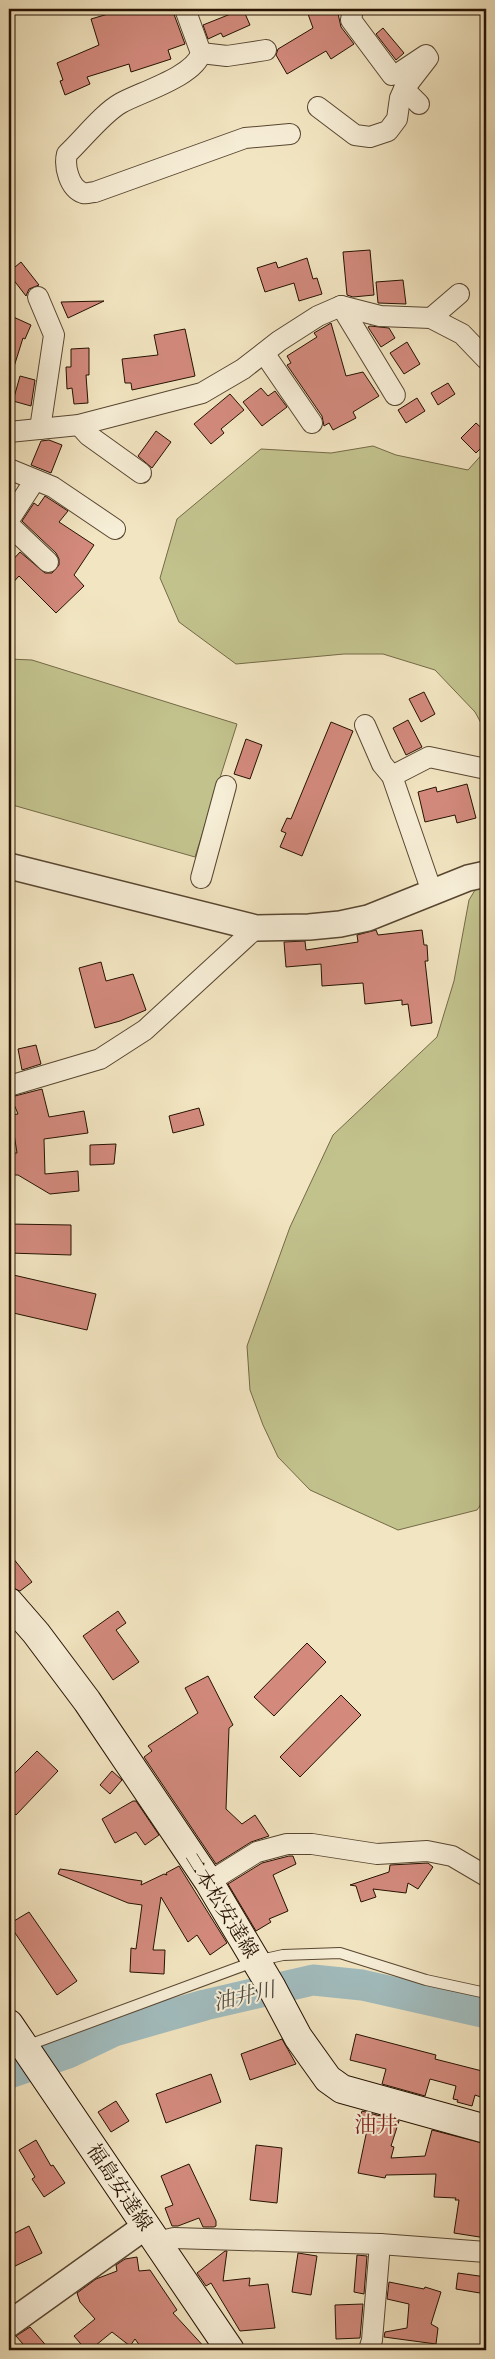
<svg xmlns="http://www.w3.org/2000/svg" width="495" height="2359" viewBox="0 0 495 2359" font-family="'IM FELL English','Noto Serif JP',serif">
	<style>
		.green { fill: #c2c28d; stroke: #746a47 }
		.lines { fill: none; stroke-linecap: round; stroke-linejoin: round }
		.river { stroke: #a1bcbe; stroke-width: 31 }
		.building { fill: #d38a7d; stroke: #251101 }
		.service-casing { stroke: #584631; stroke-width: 12 }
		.minor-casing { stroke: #584631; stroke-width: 22 }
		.tertiary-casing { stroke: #584631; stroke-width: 28 }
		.secondary-casing { stroke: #251101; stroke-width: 30 }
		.service { stroke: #f7eed7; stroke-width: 10 }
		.minor { stroke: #f7eed7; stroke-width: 20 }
		.tertiary { stroke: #f7eed7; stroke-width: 25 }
		.secondary { stroke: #f7eed7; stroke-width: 28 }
		.labels { text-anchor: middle; stroke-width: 4; stroke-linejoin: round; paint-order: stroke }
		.street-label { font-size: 20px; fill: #251101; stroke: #f7eed7 }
		.water-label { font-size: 21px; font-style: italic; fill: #504d43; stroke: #f7eed7 }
		.quarter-label { font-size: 22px; fill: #7a1f14; stroke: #f7eed7 }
	</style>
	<rect width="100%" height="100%" fill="#f2e5c1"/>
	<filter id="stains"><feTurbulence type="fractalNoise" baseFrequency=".004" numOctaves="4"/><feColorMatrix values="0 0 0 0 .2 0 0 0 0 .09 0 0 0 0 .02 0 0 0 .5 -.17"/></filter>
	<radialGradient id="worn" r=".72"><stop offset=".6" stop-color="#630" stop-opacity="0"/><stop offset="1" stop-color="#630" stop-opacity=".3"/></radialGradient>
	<g class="green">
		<polygon points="373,446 396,455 468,470 486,450 486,732 475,712 435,670 383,654 344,654 236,664 179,622 160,578 177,519 261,449 331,453"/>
		<polygon points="9,659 32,660 237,724 195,857 9,804"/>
		<polygon points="486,872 486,1497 477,1510 398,1530 310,1490 278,1457 263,1425 250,1390 247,1346 290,1227 333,1135 437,1037 454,981 469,900"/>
	</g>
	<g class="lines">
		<polyline class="river" points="9,2073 68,2053 114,2031 205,2005 313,1980 362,1985 486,2013"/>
	</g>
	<g class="building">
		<polygon points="125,9 172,9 185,44 168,50 171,59 131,72 129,64 87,77 90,84 65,95 60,81 63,80 57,63 99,45 91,19"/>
		<polygon points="243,9 250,25 223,37 221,33 208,39 203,25"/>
		<polygon points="320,9 337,9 341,27 354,44 331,59 326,51 287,74 276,55 278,49 313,28 308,14"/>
		<polygon points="383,28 404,53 396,60 376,34"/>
		<polygon points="370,250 374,295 353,297 347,295 343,252"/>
		<polygon points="307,258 313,279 317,278 322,294 299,301 294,283 265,292 257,268 276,262 278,268"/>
		<polygon points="21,262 39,285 29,289 26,296 9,274 9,272"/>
		<polygon points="403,280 406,304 378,303 376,282"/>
		<polygon points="104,301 68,318 61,302"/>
		<polygon points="9,315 31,325 25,339 23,338 12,373 9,372"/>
		<polygon points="331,323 346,376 363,372 379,396 353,412 356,418 333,430 329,423 324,426 322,416 287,365 291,363 287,356 317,337 314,333"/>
		<polygon points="370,326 389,328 395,338 381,347 368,327"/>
		<polygon points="185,329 195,376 132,390 131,383 125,383 122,359 158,355 154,335"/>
		<polygon points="407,342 420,364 404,374 390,353"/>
		<polygon points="89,348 89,375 86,375 88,403 74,404 72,388 67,389 66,367 71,367 71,349"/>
		<polygon points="20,376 35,380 31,406 13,401"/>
		<polygon points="448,383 455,394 438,405 431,393"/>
		<polygon points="261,388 268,396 275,391 287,407 262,426 243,402"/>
		<polygon points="230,394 244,410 221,429 224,433 211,444 194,424"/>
		<polygon points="417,398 425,411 406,423 398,410"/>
		<polygon points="476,423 486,432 486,443 476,453 461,438"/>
		<polygon points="156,431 171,442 152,468 138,456"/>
		<polygon points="49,440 62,445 51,473 31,465 41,441"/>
		<polygon points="45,496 68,511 59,522 94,545 74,575 84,586 56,613 19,576 9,587 9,564 20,552 45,573 52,573 59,565 59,559 56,553 22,521 34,503 38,506"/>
		<polygon points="424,692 435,714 421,722 409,699"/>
		<polygon points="408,720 422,747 406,755 393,728"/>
		<polygon points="331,722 353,731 302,856 280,847 286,833 281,831 287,818 291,819"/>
		<polygon points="246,739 262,745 250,779 234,774"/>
		<polygon points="467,784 476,818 457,823 455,815 425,822 418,792 436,787 437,792"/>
		<polygon points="376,930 378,935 422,930 424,945 427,945 428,961 425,961 432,1023 411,1026 408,1004 402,1005 402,1000 365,1004 363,983 322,986 321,964 286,967 284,942 305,941 306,950 358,942 357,935"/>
		<polygon points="101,962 106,981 133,974 146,1010 120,1021 95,1028 79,968"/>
		<polygon points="36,1045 41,1064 22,1070 18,1049"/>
		<polygon points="42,1089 49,1117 84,1111 88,1133 44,1139 45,1174 78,1171 79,1191 50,1194 18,1175 9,1175 9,1153 17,1153 11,1115 18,1114 11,1097"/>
		<polygon points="199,1108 204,1125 173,1133 169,1116"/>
		<polygon points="116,1144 114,1164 90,1165 90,1145"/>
		<polygon points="9,1224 71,1225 71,1255 9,1253"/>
		<polygon points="9,1274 96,1294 87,1330 9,1312"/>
		<polygon points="9,1553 32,1582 20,1591 9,1587"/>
		<polygon points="118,1611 126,1623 116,1630 139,1662 113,1680 83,1636"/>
		<polygon points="307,1643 326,1662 274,1716 254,1697"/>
		<polygon points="208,1676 233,1725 229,1728 226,1809 242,1824 255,1815 269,1836 251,1842 216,1864 144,1757 152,1751 148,1746 198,1713 185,1688"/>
		<polygon points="341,1695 361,1715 300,1777 280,1757"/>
		<polygon points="37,1751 58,1771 16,1815 9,1808 9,1779"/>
		<polygon points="112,1771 122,1780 110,1794 100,1785"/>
		<polygon points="133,1801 136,1801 159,1835 145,1845 136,1832 115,1843 102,1819"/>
		<polygon points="289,1856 293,1856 296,1864 273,1875 288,1911 269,1919 271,1922 256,1931 228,1884 262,1863"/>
		<polygon points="428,1863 433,1867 418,1889 408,1883 406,1893 373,1889 376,1897 361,1902 356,1886 350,1885 389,1872 390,1865"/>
		<polygon points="179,1866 227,1943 210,1955 197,1935 188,1942 161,1897 153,1950 165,1950 164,1974 130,1972 131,1948 136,1949 142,1905 128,1903 58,1874 60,1869 142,1881 141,1885 164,1874 167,1875 166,1873"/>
		<polygon points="29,1912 77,1981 57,1995 9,1924"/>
		<polygon points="356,2034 436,2055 435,2059 486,2072 486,2099 475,2095 472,2106 457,2102 458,2100 453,2099 456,2086 430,2079 425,2096 382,2084 386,2069 350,2060"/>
		<polygon points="282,2039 296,2064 250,2080 241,2054"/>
		<polygon points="211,2074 221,2102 166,2123 156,2094"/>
		<polygon points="116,2101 129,2121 111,2132 98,2112"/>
		<polygon points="362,2111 399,2121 391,2146 394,2147 391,2158 425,2156 432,2130 486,2144 486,2238 454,2233 459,2200 455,2200 456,2198 434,2197 436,2174 386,2175 385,2178 358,2173 368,2125 359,2122"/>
		<polygon points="36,2140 51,2166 53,2165 65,2183 44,2197 32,2179 35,2177 19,2150"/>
		<polygon points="256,2145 282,2148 277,2203 250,2200"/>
		<polygon points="189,2164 216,2221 216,2226 214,2227 203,2227 199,2218 178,2226 172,2226 165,2208 173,2205 161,2176"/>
		<polygon points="29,2226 42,2253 9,2269 9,2236"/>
		<polygon points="225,2251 227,2251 223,2281 250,2278 249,2286 268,2284 275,2328 240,2331 211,2283 206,2286 197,2273"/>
		<polygon points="298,2253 317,2256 311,2295 292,2292"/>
		<polygon points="357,2255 367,2256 364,2294 354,2292"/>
		<polygon points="137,2257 139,2271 150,2270 177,2310 173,2313 207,2350 143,2350 135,2339 130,2346 112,2332 90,2350 86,2350 74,2336 95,2319 80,2302 77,2293 96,2279 117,2271 116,2265 125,2259"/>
		<polygon points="458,2273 486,2277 486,2294 456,2289"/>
		<polygon points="389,2282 424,2289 425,2287 441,2292 431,2324 438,2328 436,2344 384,2337 385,2332 407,2328 409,2304 387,2299"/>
		<polygon points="363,2304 360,2338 336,2339 335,2305"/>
		<polygon points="30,2327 50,2350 28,2350 16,2336"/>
	</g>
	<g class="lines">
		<defs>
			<polyline id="service" points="26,2046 256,1961 283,1955 340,1953 426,1980 486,1993"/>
			<g id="minor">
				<path d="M185,9L201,53C195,76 141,92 121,103C103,113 83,139 67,154C64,166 69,188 83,193C87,194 92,192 95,192L245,138L290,134"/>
				<polyline points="201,53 227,56 266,50"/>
				<polyline points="404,89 419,104"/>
				<polyline points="318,107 355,135 370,137 388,131 397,119 400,98 404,89 428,58 426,55 399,73 392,75 351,20 353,9"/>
				<polyline points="38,297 54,335 40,429"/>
				<polyline points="341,306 395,395"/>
				<polyline points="431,318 459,294"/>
				<polyline points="264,353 312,423"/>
				<polyline points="79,425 88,435 141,473"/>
				<polyline points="9,432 79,425 202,393 243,369 279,341 318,316 341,306 380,316 431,318 462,334 486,359"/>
				<polyline points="9,469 53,487 115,529"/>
				<polyline points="9,520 35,480"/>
				<polyline points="9,525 48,562"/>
				<polyline points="365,725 382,764 392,776 432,892"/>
				<polyline points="392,776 429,757 486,769"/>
				<polyline points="201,878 226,786"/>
				<polyline points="9,1086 100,1059 145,1030 256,928"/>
				<polyline points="209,1882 257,1852 287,1844 312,1844 377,1854 427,1851 452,1856 486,1876"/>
				<polyline points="156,2242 174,2238 380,2244 486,2252"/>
				<polyline points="369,2350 372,2340 380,2244"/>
			</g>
			<g id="tertiary">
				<polyline points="9,866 256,928 309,927 340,924 368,918 468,878 486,874"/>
				<polyline points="9,2324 146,2226"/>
			</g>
			<g id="secondary">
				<polyline points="9,1602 36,1633 87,1701 209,1882 272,1988 298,2037 328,2079 342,2089 486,2129"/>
				<polyline points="9,2024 230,2350"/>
			</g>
		</defs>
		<use href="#service" class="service-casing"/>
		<use href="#minor" class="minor-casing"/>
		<use href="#tertiary" class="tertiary-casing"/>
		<use href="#secondary" class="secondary-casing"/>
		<use href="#service" class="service"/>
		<use href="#minor" class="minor"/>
		<use href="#tertiary" class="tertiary"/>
		<use href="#secondary" class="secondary"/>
	</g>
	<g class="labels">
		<g class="street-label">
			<text transform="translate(222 1905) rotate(58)" y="7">二本松安達線</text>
			<text transform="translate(120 2187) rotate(56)" y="7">福島安達線</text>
		</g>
		<g class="water-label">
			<text transform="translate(244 1996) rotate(-13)" y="7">油井川</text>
		</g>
		<g class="quarter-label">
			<text x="376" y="2132">油井</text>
		</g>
	</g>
	<rect width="495" height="2359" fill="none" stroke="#f2e5c1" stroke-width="30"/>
	<rect x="10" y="10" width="475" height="2339" fill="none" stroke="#251101" stroke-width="2.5"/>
	<rect x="15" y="15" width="465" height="2329" fill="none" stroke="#251101"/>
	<rect width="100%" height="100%" filter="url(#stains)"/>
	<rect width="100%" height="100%" fill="url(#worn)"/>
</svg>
